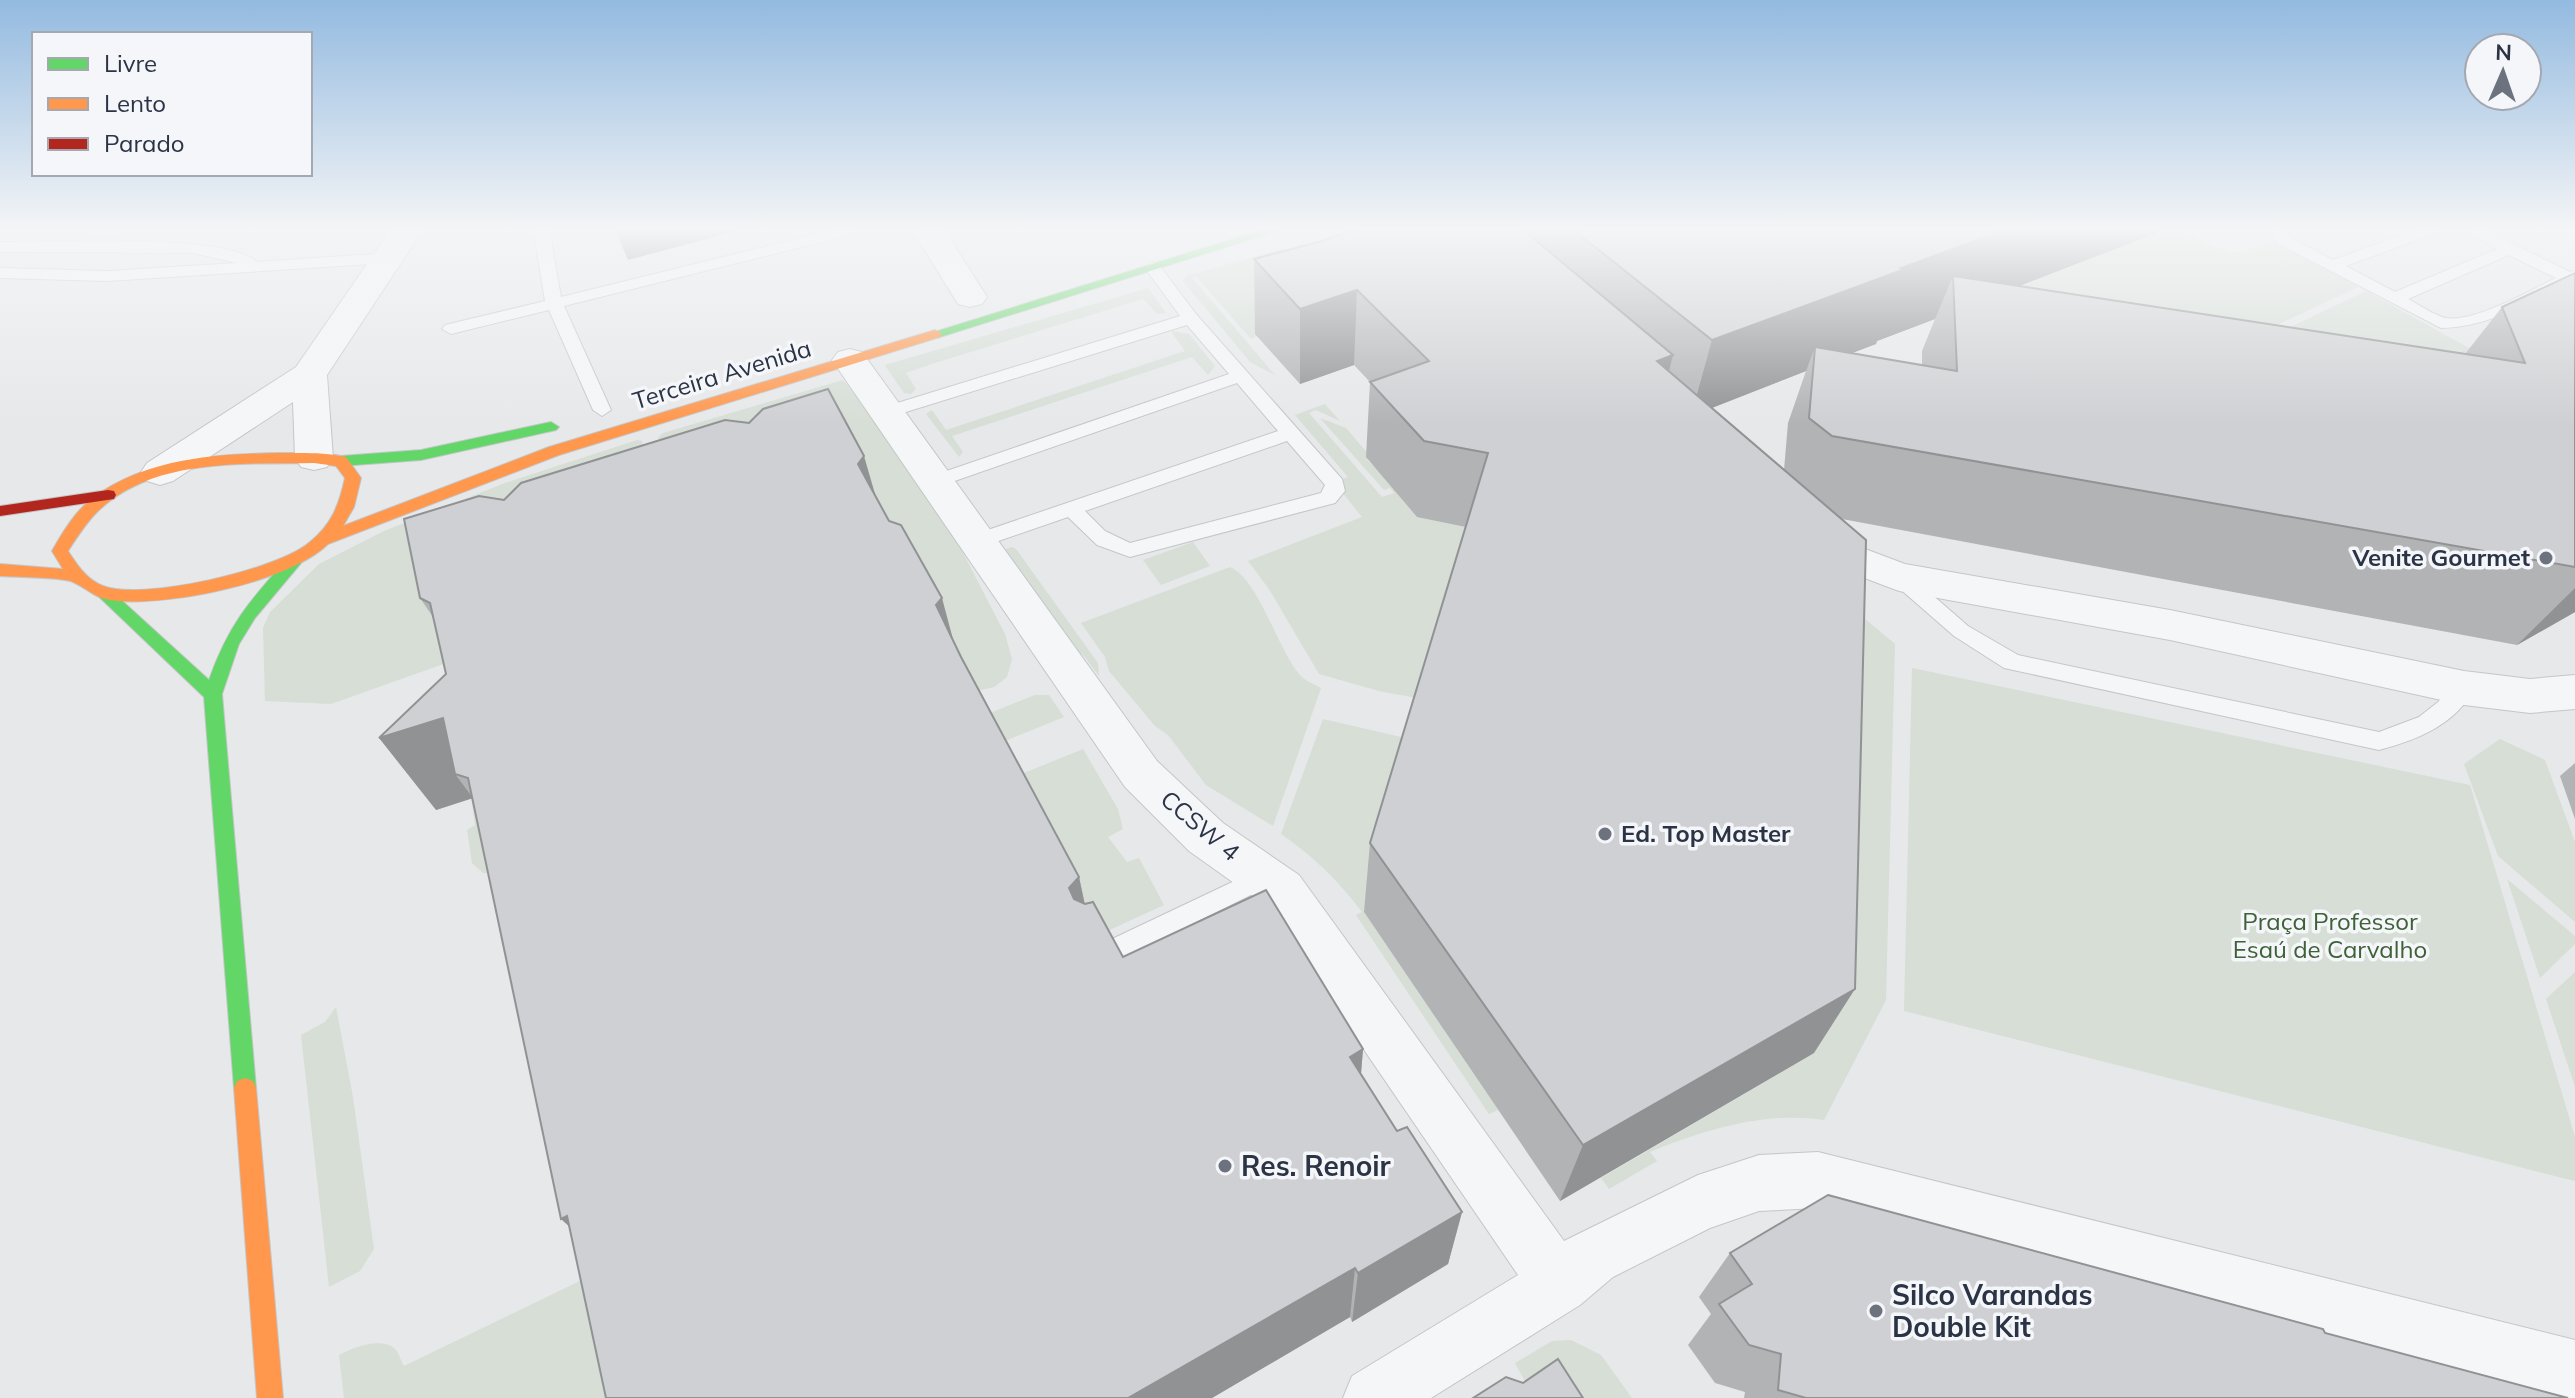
<svg xmlns="http://www.w3.org/2000/svg" width="2575" height="1398" viewBox="0 0 2575 1398" font-family="Mulish,sans-serif">
	<style>
		.green { fill: #d6ded6 }
		.lines { fill: none; stroke-linecap: round; stroke-linejoin: round }
		.lane-casing { stroke: #c4c6c8; stroke-width: 2 }
		.street-casing { stroke: #c4c6c8; stroke-width: 2 }
		.fast-casing { stroke: #c4c6c8; stroke-width: 2 }
		.slow-casing { stroke: #c4c6c8; stroke-width: 2 }
		.jam-casing { stroke: #c4c6c8; stroke-width: 2 }
		.lane { fill: #f5f6f7; fill-rule: evenodd }
		.street { fill: #f5f6f7; fill-rule: evenodd }
		.fast { fill: #63d668; fill-rule: evenodd }
		.slow { fill: #ff974d; fill-rule: evenodd }
		.jam { fill: #b3261e; fill-rule: evenodd }
		.wall { fill: #b1b3b5; fill-rule: evenodd }
		.shaded-wall { fill: #909294 }
		.building { fill: #ced0d3; stroke: #909294; stroke-width: 2 }
		.poi-dot { fill: #6c737f; stroke: #f4f6f9; stroke-width: 3 }
		.labels { text-anchor: middle; stroke-width: 7; stroke-linejoin: round; paint-order: stroke }
		.street-label { font-size: 24px; fill: #2b3445; stroke: #f4f6f9 }
		.poi-label { font-size: 24px; font-weight: bold; fill: #2b3445; stroke: #f4f6f9; text-anchor: end }
		.park-label { font-size: 24px; fill: #3f6138; stroke: #f4f6f9 }
		.near-poi-label { font-size: 28px; font-weight: bold; fill: #2b3445; stroke: #f4f6f9; text-anchor: start }
	</style>
	<rect width="100%" height="100%" fill="#e6e8ea"/>
	<g class="green">
		<polygon points="2146,228 2178,228 2210,246 2232,252 2247,251 2274,240 2358,287 2156,382 1985,315 2027,270 2040,278 2064,269 2073,260 2078,263 2101,255 2116,236 2128,244 2153,234"/>
		<polygon points="1284,248 1339,299 1251,339 1196,276 1192,278 1275,375 1250,362 1183,281 1187,276"/>
		<polygon points="1148,288 1166,313 1157,314 1143,299 938,362 906,373 916,389 911,394 904,393 886,367 885,365"/>
		<polygon points="2366,291 2469,348 2496,335 2498,356 2168,385"/>
		<polygon points="1174,331 1189,334 1215,366 1208,375 1192,357 952,436 963,452 959,457 926,414 932,410 946,430 1185,351 1171,332"/>
		<polygon points="843,380 882,427 947,522 1005,634 1012,659 1007,677 994,687 964,694 675,478 658,438 663,433"/>
		<polygon points="1325,404 1340,421 1316,410 1309,413 1382,497 1394,493 1390,488 1384,490 1320,418 1346,428 1370,456 1367,460 1399,489 1397,493 1417,517 1473,497 1427,700 1379,691 1319,674 1269,589 1248,561 1362,517 1334,482 1348,477 1295,415"/>
		<polygon points="637,440 642,441 651,472 492,873 483,873 472,863 467,830 475,825 452,661 331,704 265,701 263,628 270,612 319,564 384,531 505,483"/>
		<path d="M1771,540L1895,644L1886,1000L1824,1120C1765,1111 1704,1130 1650,1152L1657,1161L1609,1189L1601,1178L1814,1053Z"/>
		<polygon points="1193,542 1210,566 1161,585 1143,560"/>
		<polygon points="1012,547 1016,549 1098,663 1099,676 1084,656 1067,642 1006,554 1006,549"/>
		<path d="M1230,567C1259,579 1278,651 1300,675C1305,681 1314,684 1321,688L1273,826L1206,785L1168,735L1155,726L1109,671L1105,657L1081,623Z"/>
		<polygon points="1912,668 2470,785 2575,1137 2575,1181 1904,1011"/>
		<polygon points="1035,695 1049,695 1064,717 990,747 975,719"/>
		<path d="M1323,719L1414,740L1364,912L1498,1110L1489,1114L1356,915L1362,912C1338,880 1313,856 1281,834Z"/>
		<polygon points="2500,739 2545,760 2575,842 2575,922 2498,856 2464,764"/>
		<polygon points="1083,749 1118,809 1123,829 1108,837 1127,862 1139,858 1164,905 1090,939 1007,780"/>
		<polygon points="2507,879 2575,936 2575,944 2540,978"/>
		<polygon points="2575,972 2575,1087 2546,999"/>
		<polygon points="336,1007 353,1097 374,1249 360,1271 329,1287 301,1035 325,1022"/>
		<path d="M586,1278L610,1398H344L339,1355C352,1348 381,1336 395,1349C399,1352 401,1362 404,1366Z"/>
		<polygon points="1571,1340 1601,1355 1632,1398 1534,1398 1515,1363 1552,1341"/>
	</g>
	<g class="lines">
		<defs>
			<g id="lane">
				<polygon points="533,228 549,228 561,297 841,228 860,230 858,233 564,306 611,410 602,416 593,410 549,310 451,334 442,329 445,325 545,301"/>
				<path d="M2265,228H2282L2291,238L2333,260L2421,228H2443L2441,231L2346,266L2395,292L2497,249L2460,228H2480L2570,272L2575,271V282C2532,301 2489,327 2441,328L2279,244ZM2509,255L2556,278C2531,290 2469,326 2442,317C2431,313 2419,305 2408,299Z"/>
				<path d="M0,242C51,242 223,232 257,262L388,253L396,258L388,263L108,281L0,278V268L108,271L237,263L193,253L0,252Z"/>
				<path d="M1153,263L1159,265L1196,314L1342,479L1345,491L1335,503L1130,557L1097,545L1068,517L984,546H970L967,541L970,536L1278,431L1237,383L943,485L936,487L926,481L929,477L1229,374L1187,325L893,416L887,418L878,412L881,408L1180,316L1145,268ZM1287,441L1325,485L1321,493L1130,543L1105,531L1085,511Z"/>
				<path d="M1899,570L1906,572L1968,626L2018,655L2379,732L2419,717L2438,702L2456,682L2464,680L2472,682L2475,688C2455,725 2417,740 2379,750L2004,668L1954,636L1892,582L1889,577L1892,572Z"/>
				<polygon points="1264,867 1273,870 1276,877 1273,884 1109,965 1100,968 1091,965 1087,957 1091,949"/>
			</g>
			<g id="street">
				<polygon points="392,228 424,228 327,375 333,458 327,467 314,470 301,467 295,458 293,402 173,481 160,485 147,481 141,472 147,463 296,367"/>
				<polygon points="911,228 943,228 987,297 982,304 970,307 958,304"/>
				<polygon points="850,349 862,352 1157,761 1223,823 1299,875 1564,1241 1698,1175 1759,1155 1818,1152 2575,1340 2575,1398 2560,1398 1818,1208 1759,1211 1710,1228 1613,1277 1580,1305 1431,1398 1343,1398 1352,1376 1518,1275 1265,905 1189,851 1125,787 832,360 838,352"/>
				<polygon points="1812,529 1905,564 2170,610 2464,671 2530,679 2575,675 2575,709 2530,713 2464,705 2170,640 1899,591 1798,553 1792,543 1798,533"/>
			</g>
			<g id="fast">
				<polygon points="1268,228 1287,228 940,337 935,338 928,334"/>
				<polygon points="551,422 559,427 556,430 421,460 341,466 333,461 341,456 421,450"/>
				<path d="M293,557L301,563L255,618L239,644L222,694L256,1088L253,1095L245,1098L237,1095L234,1088L204,697L94,592L102,586L108,588L209,680C229,624 249,602 287,559Z"/>
			</g>
			<g id="slow">
				<path d="M935,330L942,334L940,337L559,455L328,544C289,582 172,605 118,601C94,599 92,591 73,582C62,577 15,577 0,576V564L63,569L52,551C63,532 75,511 93,498C146,458 216,454 280,453C302,453 325,452 346,457L361,478L354,507L343,526L549,447ZM314,463L336,466L345,478C339,505 332,524 310,542C278,570 143,601 103,586C87,580 77,565 68,551C77,537 86,523 97,512C152,458 243,464 314,463Z"/>
				<polygon points="245,1078 253,1081 256,1088 283,1398 257,1398 234,1088 237,1081"/>
			</g>
			<polygon id="jam" points="108,490 114,491 116,495 114,499 0,516 0,506"/>
		</defs>
		<use href="#lane" class="lane-casing"/>
		<use href="#street" class="street-casing"/>
		<use href="#fast" class="fast-casing"/>
		<use href="#slow" class="slow-casing"/>
		<use href="#jam" class="jam-casing"/>
		<use href="#lane" class="lane"/>
		<use href="#street" class="street"/>
		<use href="#fast" class="fast"/>
		<use href="#slow" class="slow"/>
		<use href="#jam" class="jam"/>
	</g>
	<g class="wall">
		<path d="M1359,228H2161L2157,230L2154,234L2019,286L2465,354L2502,307L2575,273V612L2517,645L1842,519L1814,1053L1560,1201L1364,912L1370,843L1466,527L1417,517L1366,457L1370,382L1354,365L1300,384L1255,334L1254,259L1322,241ZM1935,319L1922,351V365L1851,353L1876,344L1877,341ZM1806,371L1788,423L1784,470L1712,408Z"/>
		<polygon points="876,496 1079,877 1085,904 1123,957 1363,1049 1361,1073 1397,1131 1462,1212 1448,1264 1352,1322 1350,1317 1212,1398 606,1398 569,1226 561,1219 473,798 436,810 446,674 433,617 420,598 504,500"/>
		<polygon points="2575,763 2575,819 2560,776"/>
		<polygon points="1730,1253 2325,1333 2568,1398 1744,1398 1745,1392 1715,1383 1688,1345 1711,1314 1699,1297"/>
	</g>
	<g class="shaded-wall">
		<polygon points="631,228 748,228 628,260 616,232"/>
		<polygon points="2010,228 2161,228 2157,230 2154,234 1954,311 1953,276 1935,319 1877,341 1876,344 1813,368 1815,347 1806,371 1691,416 1712,340 1901,268"/>
		<polygon points="1357,290 1354,365 1300,384 1300,309"/>
		<polygon points="1673,355 1654,431 1657,361"/>
		<polygon points="864,456 886,532 858,464"/>
		<polygon points="2575,588 2575,612 2517,645"/>
		<polygon points="942,598 962,673 936,605"/>
		<polygon points="443,718 468,778 455,774 473,798 436,810 379,738"/>
		<polygon points="1079,877 1093,945 1069,888"/>
		<polygon points="1855,989 1814,1053 1560,1201 1583,1145"/>
		<polygon points="1363,1049 1358,1110 1350,1057"/>
		<polygon points="1462,1212 1448,1264 1352,1322 1358,1273"/>
		<polygon points="567,1216 619,1271 561,1219"/>
		<polygon points="1355,1268 1350,1317 1212,1398 1128,1398"/>
	</g>
	<g class="building">
		<polygon points="615,228 631,228 616,232"/>
		<polygon points="1359,228 1521,228 1673,355 1657,361 1866,540 1855,989 1583,1145 1370,843 1488,453 1424,441 1370,382 1429,361 1357,290 1300,309 1254,259 1322,241"/>
		<polygon points="1571,228 2010,228 1901,268 1905,269 1712,340"/>
		<polygon points="2575,273 2575,567 1832,436 1809,418 1815,347 1957,371 1953,276 2525,363 2502,307"/>
		<polygon points="828,389 864,456 858,464 889,521 901,525 942,598 936,605 961,657 1079,877 1069,888 1074,899 1085,904 1093,902 1123,957 1266,890 1363,1049 1350,1057 1397,1131 1407,1127 1462,1212 1358,1273 1355,1268 1128,1398 606,1398 567,1216 561,1219 468,778 455,774 443,718 379,738 446,674 430,603 420,598 404,519 479,496 504,500 521,483 725,420 749,423 763,409"/>
		<polygon points="1828,1195 2323,1329 2325,1333 2568,1398 1806,1398 1778,1390 1781,1354 1749,1345 1719,1304 1752,1284 1730,1253"/>
		<polygon points="1558,1359 1583,1398 1473,1398 1506,1377 1523,1383"/>
	</g>
	<linearGradient id="sky" x2="0" y2="1"><stop stop-color="#93bae0"/><stop offset="0.54" stop-color="#f4f5f6"/><stop offset="1" stop-color="#f4f5f6" stop-opacity="0"/></linearGradient>
	<rect width="2575" height="424" fill="url(#sky)"/>
	<g class="poi-dot">
		<circle cx="2546" cy="558" r="8"/>
		<circle cx="1605" cy="834" r="8"/>
		<circle cx="1225" cy="1166" r="8"/>
		<circle cx="1876" cy="1311" r="8"/>
	</g>
	<g class="labels">
		<g class="street-label">
			<text transform="translate(722 375) rotate(-17)" y="8">Terceira Avenida</text>
			<text transform="translate(1200 826) rotate(40)" y="8">CCSW 4</text>
		</g>
		<g class="poi-label">
			<text x="2530" y="566">Venite Gourmet</text>
			<text x="1621" y="842" text-anchor="start">Ed. Top Master</text>
		</g>
		<g class="park-label">
			<text x="2330" y="930">Praça Professor<tspan x="2330" dy="28">Esaú de Carvalho</tspan></text>
		</g>
		<g class="near-poi-label">
			<text x="1241" y="1176">Res. Renoir</text>
			<text x="1892" y="1305">Silco Varandas<tspan x="1892" dy="32">Double Kit</tspan></text>
		</g>
	</g>
	<rect x="32" y="32" width="280" height="144" fill="#f4f6f9" stroke="#a4a8b1" stroke-width="2"/>
	<rect x="48" y="58" width="40" height="12" fill="#63d668" stroke="#a4a8b1" stroke-width="2"/>
	<text x="104" y="72" font-size="24" fill="#2b3445">Livre</text>
	<rect x="48" y="98" width="40" height="12" fill="#ff974d" stroke="#a4a8b1" stroke-width="2"/>
	<text x="104" y="112" font-size="24" fill="#2b3445">Lento</text>
	<rect x="48" y="138" width="40" height="12" fill="#b3261e" stroke="#a4a8b1" stroke-width="2"/>
	<text x="104" y="152" font-size="24" fill="#2b3445">Parado</text>
	<g transform="translate(2503 72) rotate(2)"><circle r="38" fill="#f4f6f9" stroke="#a4a8b1" stroke-width="2"/>
	<path d="M0-6L14 30L0 20L-14 30Z" fill="#6c737f"/>
	<text y="-12" font-size="22" font-weight="bold" text-anchor="middle" fill="#2b3445">N</text>
	</g>
</svg>
